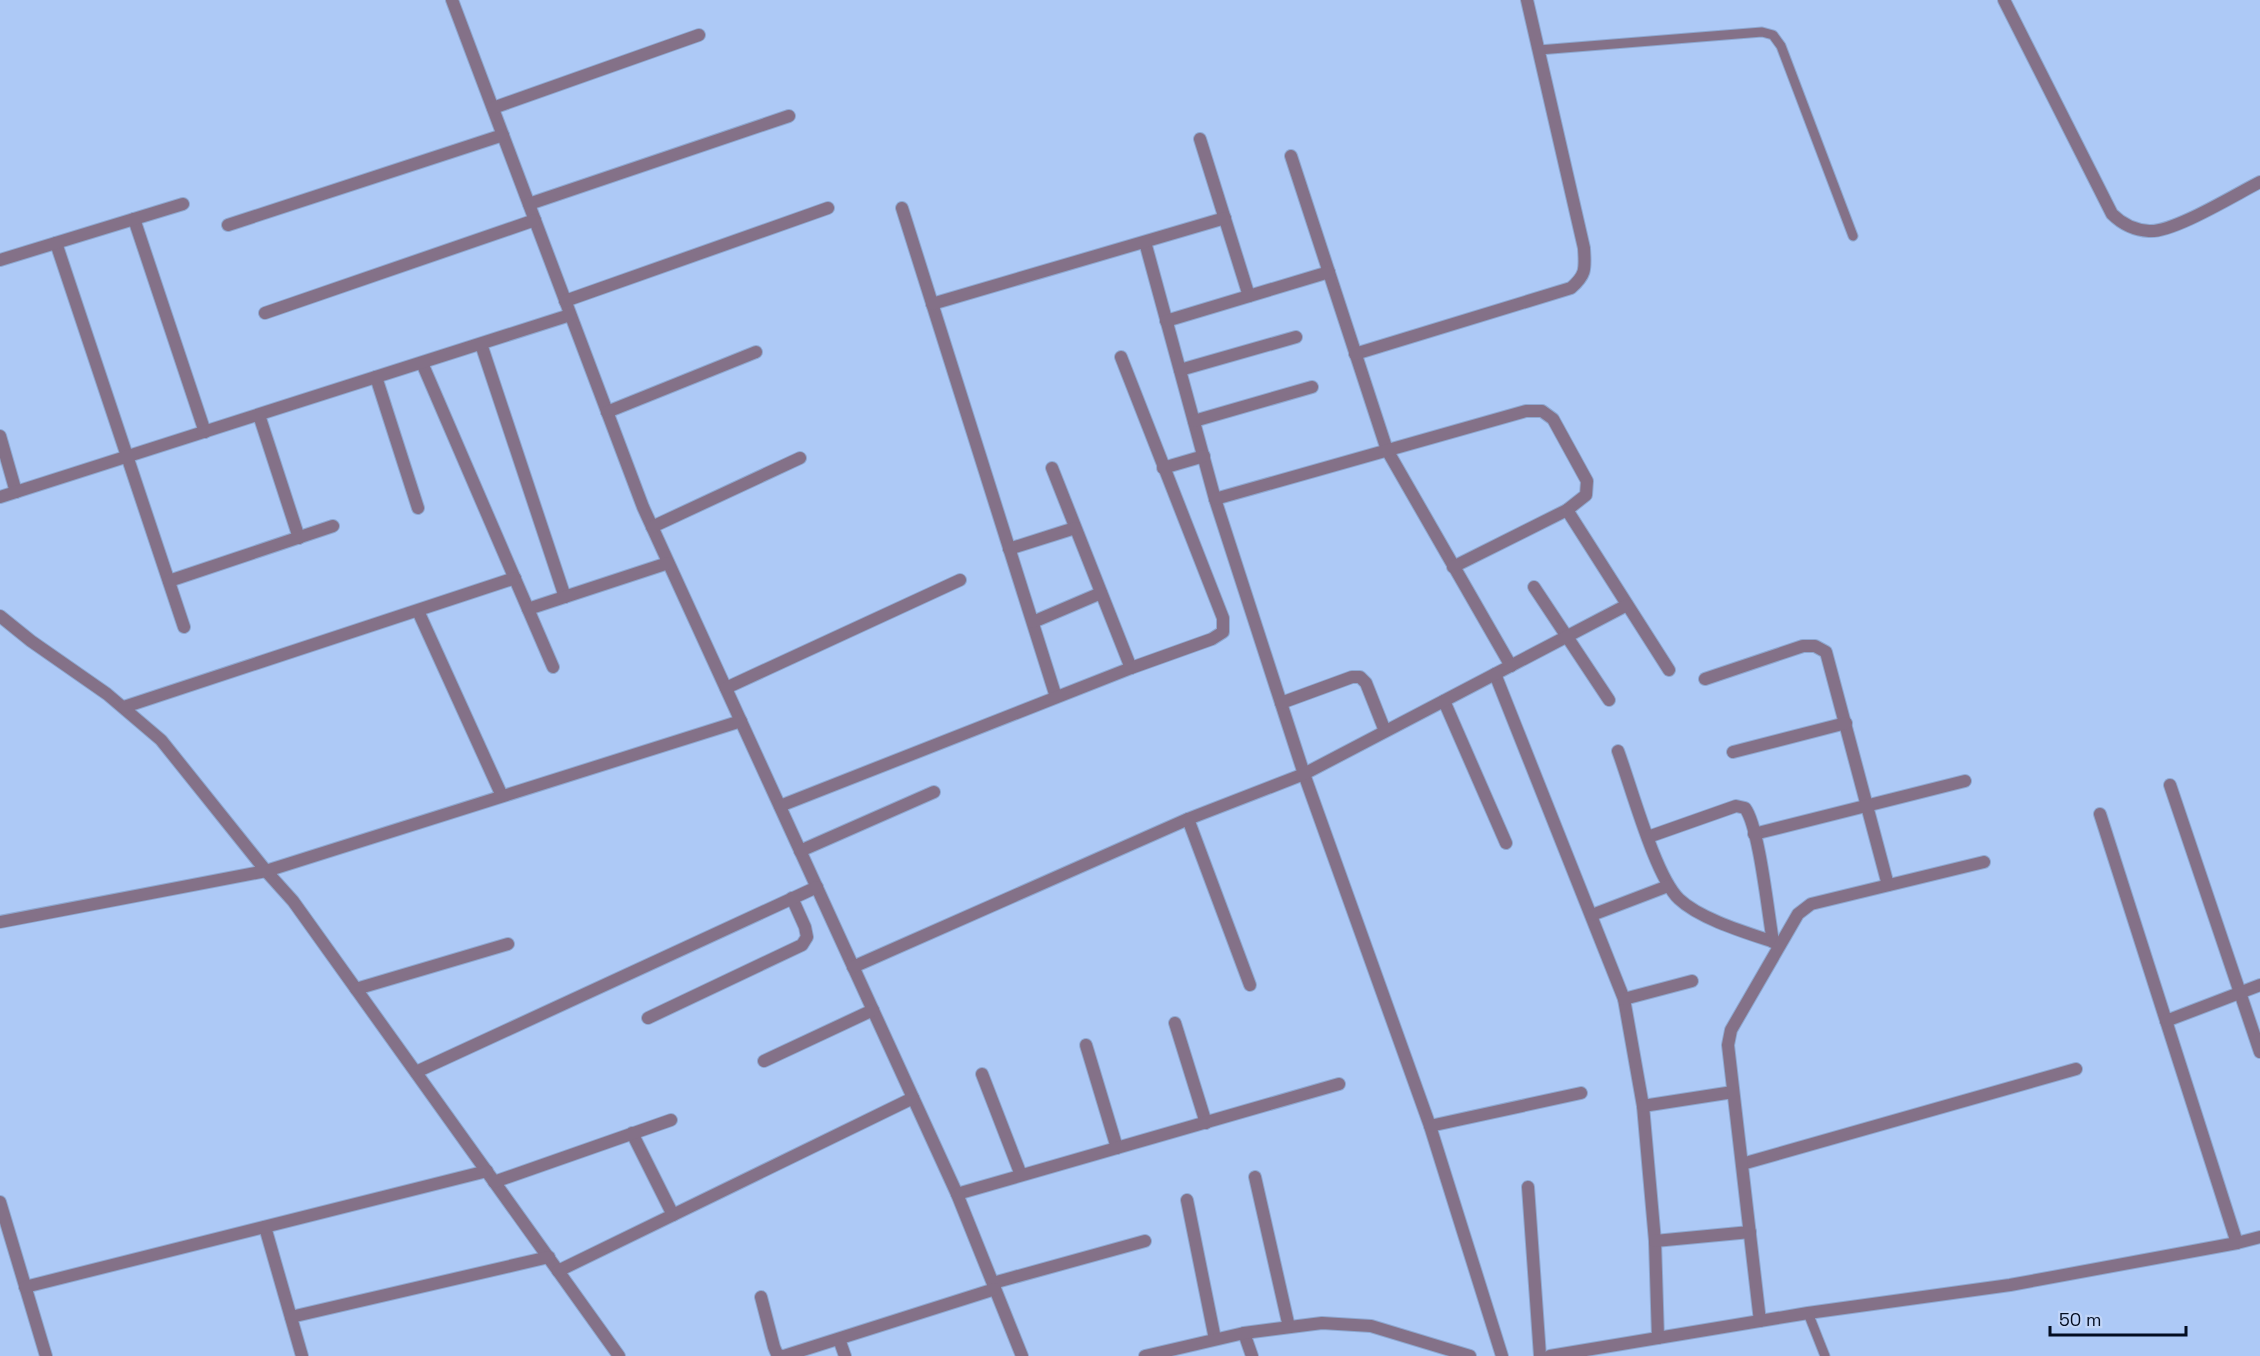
<svg xmlns="http://www.w3.org/2000/svg" width="2260" height="1356" viewBox="0 0 2260 1356" font-family="'Space Grotesk',sans-serif">
	<style>
		.lines { fill: none; stroke-linecap: round; stroke-linejoin: round }
		.lane-casing { stroke: #8ea7cf; stroke-width: 11 }
		.street-casing { stroke: #8ea7cf; stroke-width: 14 }
		.lane { stroke: #847188; stroke-width: 9 }
		.street { stroke: #847188; stroke-width: 12 }
	</style>
	<rect width="100%" height="100%" fill="#adc9f6"/>
	<g class="lines">
		<defs>
			<g id="lane">
				<polyline points="1539,50 1762,32 1773,35 1781,46 1853,236"/>
				<polyline points="1808,1313 1825,1356"/>
			</g>
			<g id="street">
				<polyline points="452,0 643,507 957,1194 1022,1356"/>
				<path d="M2004,0L2112,214C2122,224 2134,230 2149,231C2173,233 2236,194 2260,182"/>
				<polyline points="493,108 699,35"/>
				<polyline points="1200,139 1249,296"/>
				<polyline points="1291,156 1387,450 1511,666"/>
				<polyline points="529,204 789,116"/>
				<polyline points="902,208 1056,697"/>
				<polyline points="134,219 205,432"/>
				<polyline points="228,225 503,135"/>
				<polyline points="1145,242 1215,499 1281,703 1304,774 1430,1126 1502,1356"/>
				<polyline points="56,243 184,627"/>
				<polyline points="0,260 183,204"/>
				<polyline points="565,301 828,208"/>
				<polyline points="932,304 1225,218"/>
				<polyline points="265,313 535,220"/>
				<polyline points="1166,321 1329,272"/>
				<polyline points="481,344 565,597"/>
				<path d="M1355,354L1571,288C1587,274 1585,268 1584,248L1527,0"/>
				<polyline points="422,363 553,667"/>
				<polyline points="1180,370 1296,337"/>
				<polyline points="376,377 418,508"/>
				<polyline points="607,412 756,352"/>
				<polyline points="259,415 299,538"/>
				<polyline points="1194,421 1312,387"/>
				<polyline points="0,436 16,492"/>
				<polyline points="1052,468 1131,668"/>
				<polyline points="1163,468 1204,456"/>
				<polyline points="0,497 570,315"/>
				<polyline points="1215,499 1526,411 1542,411 1553,419 1587,481 1586,495 1567,510 1453,567"/>
				<polyline points="1567,510 1669,670"/>
				<polyline points="652,527 800,458"/>
				<polyline points="1009,549 1075,528"/>
				<polyline points="169,581 333,526"/>
				<polyline points="1534,587 1609,700"/>
				<polyline points="528,609 668,563"/>
				<polyline points="418,611 502,796"/>
				<polyline points="0,616 31,641 107,694 161,740 266,871 293,901 619,1356"/>
				<polyline points="1033,622 1101,593"/>
				<polyline points="1495,674 1624,999 1643,1106 1655,1241 1658,1338"/>
				<polyline points="1705,679 1803,646 1815,646 1826,652 1888,885"/>
				<polyline points="726,688 960,580"/>
				<polyline points="1444,701 1506,843"/>
				<polyline points="1281,703 1352,677 1360,677 1366,683 1385,731"/>
				<polyline points="124,707 515,578"/>
				<path d="M1618,751C1631,786 1655,876 1679,899C1701,920 1751,934 1780,944"/>
				<polyline points="1733,752 1846,723"/>
				<polyline points="2170,785 2260,1052"/>
				<polyline points="780,806 1131,668 1212,639 1223,632 1223,618 1121,357"/>
				<polyline points="2100,814 2237,1243"/>
				<polyline points="1188,819 1250,985"/>
				<polyline points="1754,834 1965,781"/>
				<path d="M1648,837L1736,806L1745,808C1759,826 1768,913 1773,942"/>
				<polyline points="800,851 934,792"/>
				<polyline points="1592,915 1668,886"/>
				<polyline points="0,922 266,871 741,721"/>
				<polyline points="853,967 1188,819 1304,774 1627,605"/>
				<polyline points="356,989 508,944"/>
				<polyline points="1624,999 1692,981"/>
				<polyline points="648,1018 802,945 807,937 805,927 792,898"/>
				<polyline points="2166,1021 2260,985"/>
				<polyline points="1175,1023 1206,1123"/>
				<polyline points="1086,1045 1117,1148"/>
				<polyline points="764,1061 873,1010"/>
				<polyline points="416,1072 817,887"/>
				<polyline points="982,1074 1021,1175"/>
				<polyline points="1643,1106 1733,1092"/>
				<polyline points="1430,1126 1581,1093"/>
				<polyline points="632,1133 673,1215"/>
				<polyline points="1742,1164 2076,1069"/>
				<polyline points="1255,1177 1289,1327"/>
				<polyline points="494,1182 671,1120"/>
				<polyline points="1528,1187 1540,1356"/>
				<polyline points="957,1194 1339,1084"/>
				<polyline points="1187,1200 1215,1339"/>
				<polyline points="0,1202 46,1356"/>
				<polyline points="265,1227 302,1356"/>
				<polyline points="1655,1241 1750,1232"/>
				<polyline points="558,1271 913,1098"/>
				<polyline points="993,1283 1145,1241"/>
				<polyline points="25,1287 487,1171"/>
				<polyline points="761,1297 774,1347 777,1354 782,1356"/>
				<polyline points="291,1317 549,1257"/>
				<polyline points="1760,1321 1728,1045 1731,1030 1798,914 1811,904 1984,862"/>
				<polyline points="1244,1333 1252,1356"/>
				<polyline points="839,1339 845,1356"/>
				<polyline points="784,1356 995,1289"/>
				<polyline points="1145,1356 1244,1333 1322,1323 1371,1326 1470,1356"/>
				<polyline points="1550,1356 1808,1313 2010,1285 2237,1243 2260,1237"/>
			</g>
		</defs>
		<use href="#lane" class="lane-casing"/>
		<use href="#street" class="street-casing"/>
		<use href="#lane" class="lane"/>
		<use href="#street" class="street"/>
	</g>
	<path d="M2050 1326v9h136v-9" fill="none" stroke="#030d20" stroke-width="3"/>
	<text x="2059" y="1326" font-size="18" fill="#030d20" stroke="#c1d5f8" stroke-width="4.5" paint-order="stroke">50 m</text>
</svg>
